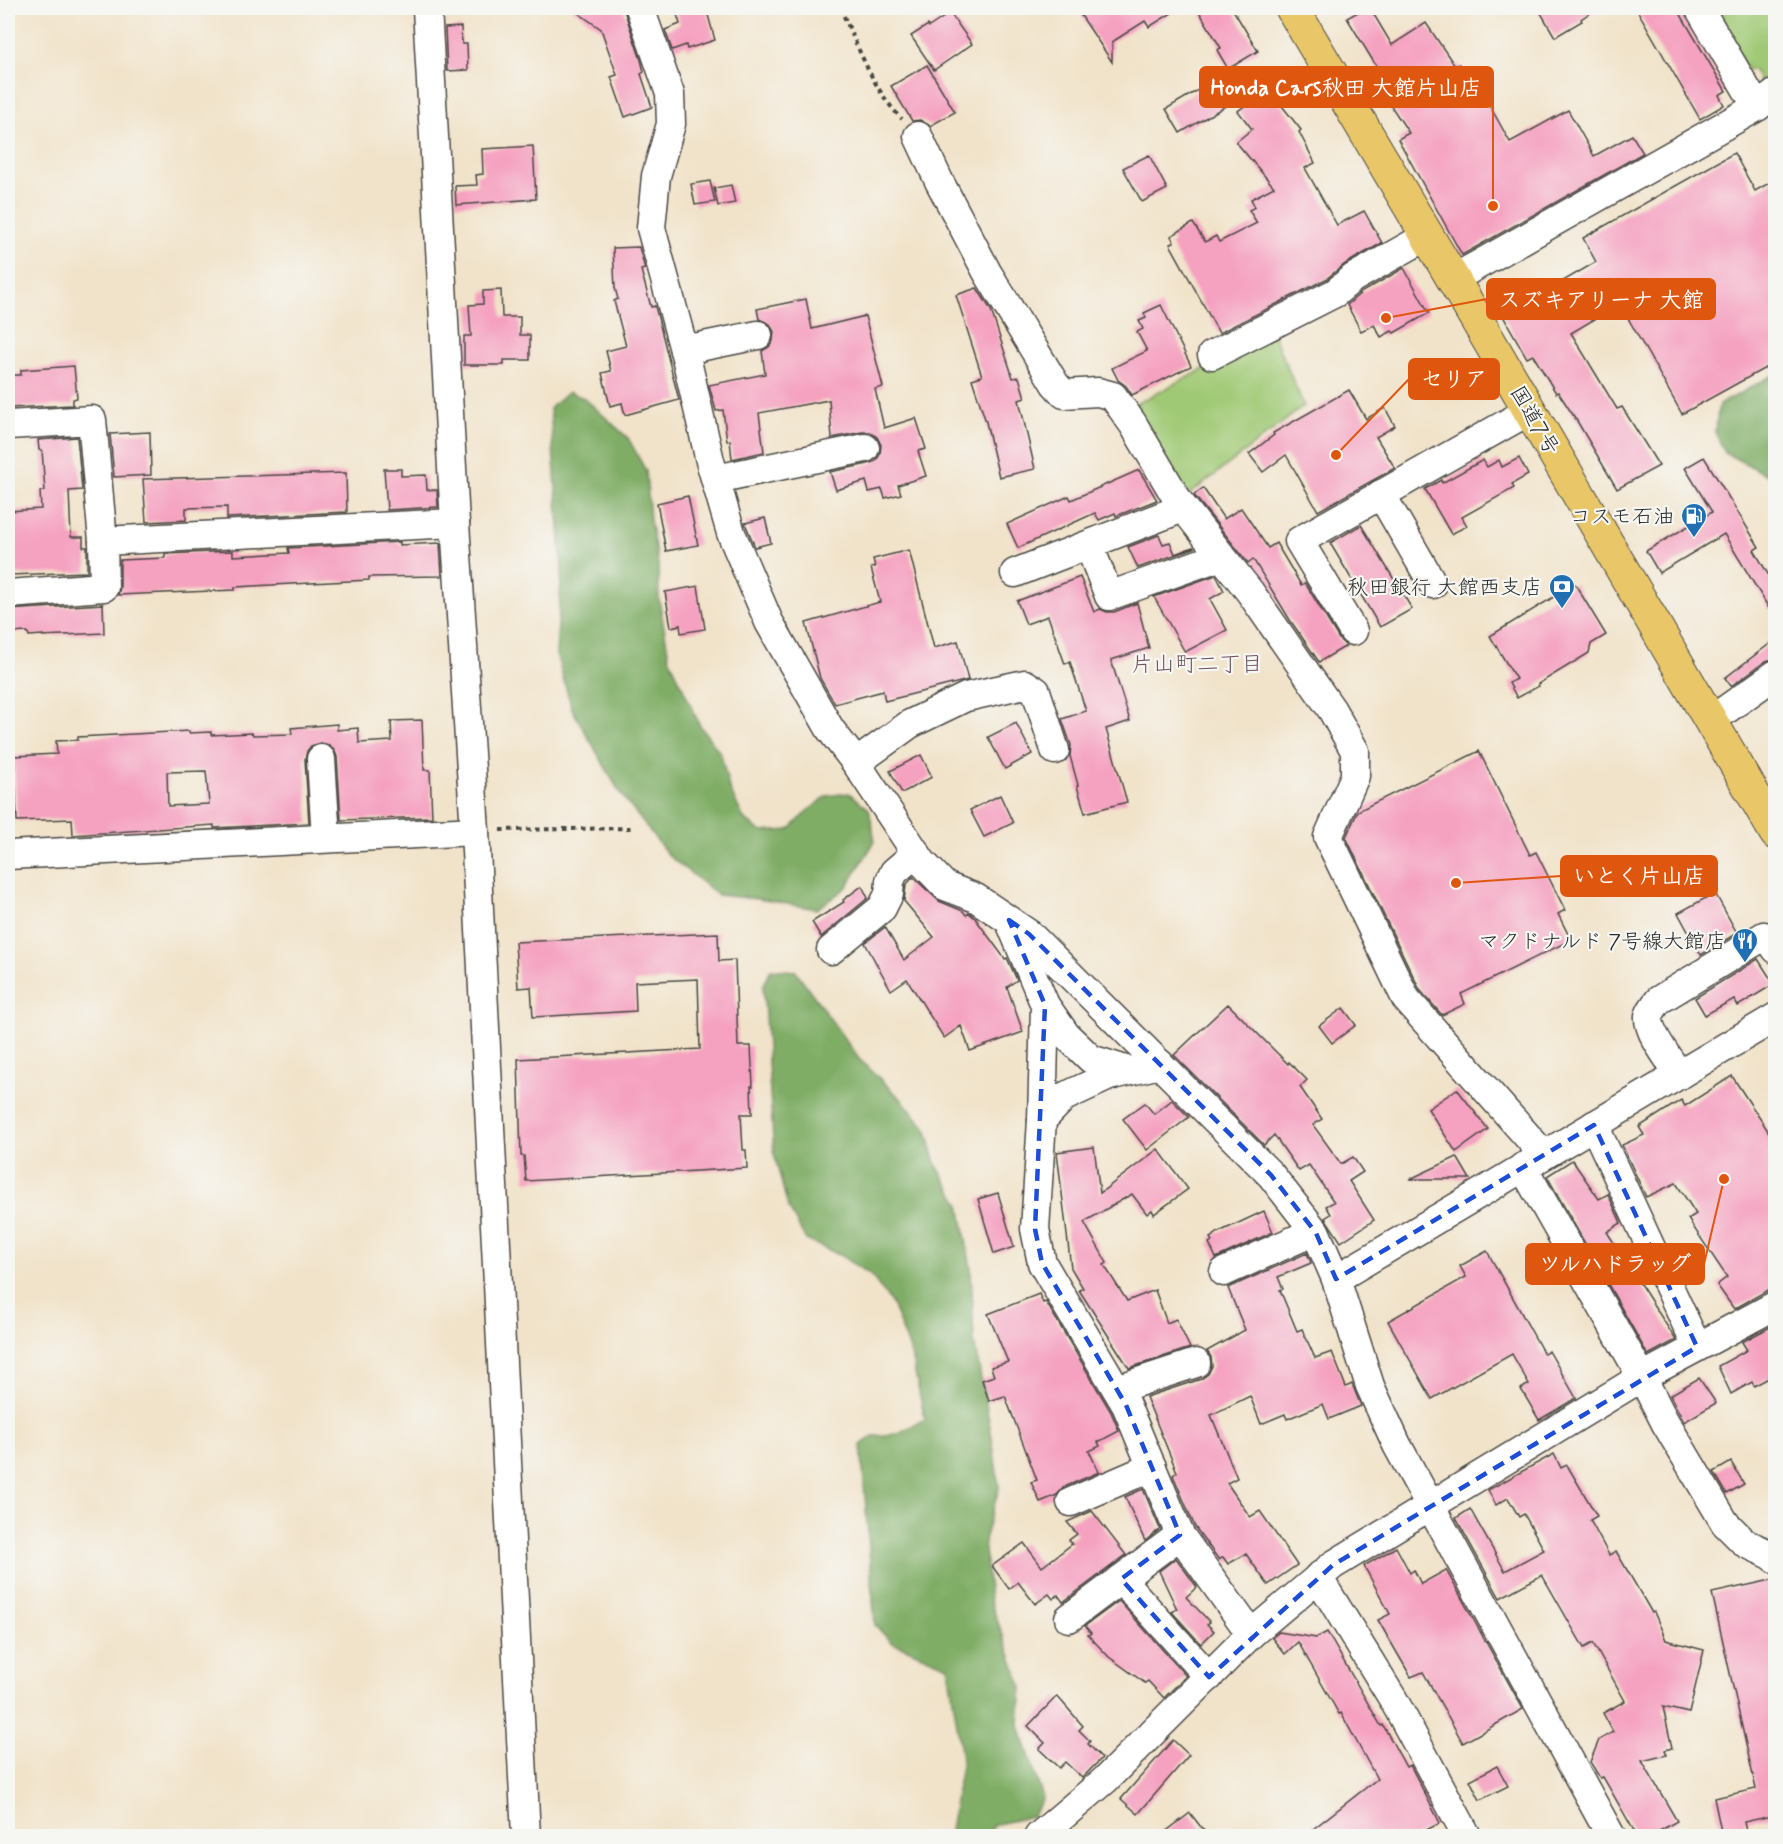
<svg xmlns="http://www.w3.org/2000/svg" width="1783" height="1844" viewBox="0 0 1783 1844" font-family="Mynerve,'Klee One',sans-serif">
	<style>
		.green { fill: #a0c974; stroke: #667a50; stroke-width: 1.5 }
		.forest { fill: #80ad66; stroke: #566c48; stroke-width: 1.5 }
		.building { fill: #f5a1c0; fill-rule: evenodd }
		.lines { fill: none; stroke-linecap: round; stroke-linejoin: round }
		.minor-casing { stroke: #494743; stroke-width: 31 }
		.highway-casing { stroke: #494743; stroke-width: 35 }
		.path { stroke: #494743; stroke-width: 4; stroke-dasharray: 4.5 4.5; stroke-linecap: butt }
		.minor { stroke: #fff; stroke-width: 28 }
		.highway { stroke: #e9c769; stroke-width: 33 }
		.marked { fill: none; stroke: #1d4ed8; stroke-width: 4.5; stroke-dasharray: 12 8; stroke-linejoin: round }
		.labels { text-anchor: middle; stroke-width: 4.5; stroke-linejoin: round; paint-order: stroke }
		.street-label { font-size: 21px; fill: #2b2b2b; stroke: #f6f6f2 }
		.poi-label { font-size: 21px; fill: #2b2b2b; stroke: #f6f6f2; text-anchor: end }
		.neighbourhood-label { font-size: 22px; fill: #72545f; stroke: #f6f6f2 }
		.leader { fill: none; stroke: #df570e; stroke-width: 2 }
		.callout-dot { fill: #df570e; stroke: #f6f6f2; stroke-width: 2 }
		.callout { fill: #df570e; stroke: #df570e; stroke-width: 2 }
		.callout-label { font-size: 22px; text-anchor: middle; font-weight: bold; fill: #fff }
	</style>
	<rect width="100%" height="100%" fill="#f6f6f2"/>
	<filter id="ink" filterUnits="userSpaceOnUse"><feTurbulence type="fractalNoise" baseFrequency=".0167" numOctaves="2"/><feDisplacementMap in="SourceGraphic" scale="12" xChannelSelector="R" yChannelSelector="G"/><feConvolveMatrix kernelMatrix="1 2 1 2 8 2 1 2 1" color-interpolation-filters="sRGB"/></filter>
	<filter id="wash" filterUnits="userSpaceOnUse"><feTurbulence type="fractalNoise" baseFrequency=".008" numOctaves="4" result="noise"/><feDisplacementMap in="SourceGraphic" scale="24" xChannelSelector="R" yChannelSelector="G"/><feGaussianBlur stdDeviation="1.35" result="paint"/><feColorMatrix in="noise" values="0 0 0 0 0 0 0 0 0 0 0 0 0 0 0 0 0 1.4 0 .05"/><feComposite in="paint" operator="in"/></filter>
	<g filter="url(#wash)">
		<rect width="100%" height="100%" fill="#f1e3ca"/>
		<g class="green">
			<polygon points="1711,8 1757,8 1760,10 1775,10 1776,84 1773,86 1758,82 1759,79 1753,69 1748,71"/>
			<polygon points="1273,334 1304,406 1186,497 1135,404"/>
		</g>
		<g class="forest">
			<polygon points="1775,374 1775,479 1725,453 1715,432 1719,405"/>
			<polygon points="568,392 584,398 628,438 646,471 650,520 658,564 659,599 669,657 700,726 721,754 729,788 744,819 762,832 789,830 807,812 827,796 849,793 869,809 875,841 846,888 817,909 758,899 718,895 669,856 620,793 572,709 556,654 562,567 550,408"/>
			<polygon points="771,969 796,971 859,1059 901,1099 926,1128 936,1164 960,1205 971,1269 974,1341 992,1437 999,1488 984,1540 990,1601 1022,1686 1019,1725 1043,1798 1032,1816 993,1825 989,1836 949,1836 962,1759 948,1666 891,1642 875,1625 861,1445 873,1436 897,1434 925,1419 910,1350 892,1304 871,1275 838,1254 806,1240 788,1207 774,1154 763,986"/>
		</g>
		<g id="blocks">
			<g class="building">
				<polygon points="571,8 621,8 624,10 641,60 644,72 641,74 652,107 625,117 611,77 617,75 601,29"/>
				<polygon points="675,8 706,8 715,40 687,49 686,45 672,50 665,30 680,24"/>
				<polygon points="1076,8 1180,8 1149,27 1145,21 1112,42 1112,62"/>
				<polygon points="1197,8 1232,8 1258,51 1228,69 1217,50 1221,48"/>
				<polygon points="1365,8 1370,8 1392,45 1426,23 1455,66 1459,64 1478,95 1482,92 1510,142 1568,110 1594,156 1632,135 1643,153 1462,255 1398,139 1409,133 1391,106 1398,102 1347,18"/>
				<polygon points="1538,8 1597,8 1581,19 1582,21 1555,37"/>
				<polygon points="1636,8 1677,8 1726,91 1719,95 1724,105 1700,119"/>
				<polygon points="950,13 972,44 934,70 911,36 928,25 929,27"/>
				<polygon points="461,27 462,44 467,44 468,70 447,71 445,28"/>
				<polygon points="927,65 955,112 930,126 920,120 912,121 891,86"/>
				<polygon points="1220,77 1234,101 1180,133 1166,109"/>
				<polygon points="1268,88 1301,130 1299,132 1315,163 1305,168 1337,225 1364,211 1382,243 1345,264 1326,279 1219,333 1170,244 1174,242 1171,236 1193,223 1205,242 1216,236 1219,242 1257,223 1249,210 1255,207 1251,199 1274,187 1236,142 1252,129 1238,111"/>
				<polygon points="533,146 536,199 456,205 455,186 477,185 476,175 483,174 482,149"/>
				<polygon points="1734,153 1755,191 1776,179 1776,362 1682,414 1620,304 1571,333 1617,409 1622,407 1659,466 1617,489 1577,421 1558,392 1556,393 1533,355 1527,358 1503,316 1596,262 1583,238"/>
				<polygon points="1149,155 1167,189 1142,202 1123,168"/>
				<polygon points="710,181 715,202 695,205 691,184"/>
				<polygon points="731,185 735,203 718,206 714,188"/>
				<polygon points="639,247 645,269 641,270 651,307 655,306 679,400 625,415 622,403 610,406 602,373 611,371 606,351 626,346 614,301 618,299 615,288 613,248"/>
				<polygon points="1404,268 1429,313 1394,333 1392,331 1381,337 1374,325 1361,331 1347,305 1362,292"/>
				<polygon points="977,288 991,310 1013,378 1019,377 1025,398 1019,400 1035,469 999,477 986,422 972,379 982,376 956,295"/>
				<polygon points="501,290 502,317 520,317 520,335 530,335 530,360 504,360 504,365 464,365 464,336 471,336 469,305 483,304 483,291"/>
				<polygon points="806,299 812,329 865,316 883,387 875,389 884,428 916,418 926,449 918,451 926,476 898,485 901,494 885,498 882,489 869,492 866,481 836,490 830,472 868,464 876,461 880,454 881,445 877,437 870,432 862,432 832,438 829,400 759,413 764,452 732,459 730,440 727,441 723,410 716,411 709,385 765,374 762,351 769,347 773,341 774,332 770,324 759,319 757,309"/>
				<polygon points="1161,305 1191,366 1132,395 1126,386 1118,380 1112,368 1147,351 1137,332 1143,329 1139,321 1146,318 1144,313"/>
				<polygon points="74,366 77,398 73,399 73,405 8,408 8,375 21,375 21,370"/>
				<polygon points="1349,390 1366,419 1385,408 1395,426 1376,437 1395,468 1318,511 1286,455 1263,472 1249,454 1274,435 1273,433"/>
				<polygon points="150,432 151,475 114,477 110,434"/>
				<polygon points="77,437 82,490 69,491 71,537 83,537 83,547 87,547 87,572 10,575 8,511 41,509 40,491 45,491 42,450 39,450 38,440"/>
				<polygon points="1704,457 1759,547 1754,550 1776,588 1776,607 1770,610 1724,534 1659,573 1646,551 1712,512 1685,468"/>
				<polygon points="1519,458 1528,475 1512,484 1514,488 1462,517 1467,526 1451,534 1425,489 1441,480 1442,483 1483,460 1487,467 1499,460 1502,467"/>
				<polygon points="384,469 401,469 401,476 426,475 427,490 437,490 438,507 387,510"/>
				<polygon points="1139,470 1157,500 1116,516 1115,513 1099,520 1095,513 1018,548 1007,524 1069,496 1071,500"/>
				<polygon points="346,473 347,512 227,518 227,507 186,508 186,520 146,522 143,479"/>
				<polygon points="1203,488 1224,519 1241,508 1268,548 1276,543 1301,585 1305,583 1339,639 1346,646 1319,662 1290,620 1253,559 1248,563 1194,495"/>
				<polygon points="688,496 698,545 666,551 657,503"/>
				<polygon points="765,518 771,543 755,547 745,523"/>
				<polygon points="1361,525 1412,609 1380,627 1330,543"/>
				<polygon points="1159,535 1163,544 1170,542 1175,554 1193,547 1194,548 1138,568 1128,547"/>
				<polygon points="400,542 400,545 440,543 442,576 369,577 369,580 235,587 235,590 118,595 120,587 120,560 165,558 165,554 233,551 233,556 289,553 288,548"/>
				<polygon points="909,550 934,648 958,641 968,680 885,701 883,691 835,704 820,678 806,623 880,602 871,568 875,567 873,559"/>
				<polygon points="1216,575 1224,591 1210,599 1227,630 1185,652 1154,597"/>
				<polygon points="1080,577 1094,612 1100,609 1107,612 1114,612 1137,603 1149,648 1111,660 1130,721 1106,729 1127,802 1085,813 1077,786 1078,785 1070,756 1071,745 1062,719 1086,711 1070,662 1065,664 1048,616 1026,624 1017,601"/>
				<polygon points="1575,584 1606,635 1591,644 1589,653 1538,684 1539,686 1517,698 1509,683 1516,679 1490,636"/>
				<polygon points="698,586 705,629 681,633 680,625 671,627 665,592"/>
				<polygon points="103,604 104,633 43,636 43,635 29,636 28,632 8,633 8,610"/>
				<polygon points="1776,639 1776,658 1766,661 1731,686 1725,678"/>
				<path d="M422,720L424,770H430L432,817L341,820L337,757L334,749L329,745L321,743L311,746L307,751L305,759L309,823L214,828V825L73,835L72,819L17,821L14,756L57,754L56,741L78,740V737L189,731V733L211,732V735L252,733L253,735L292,734L291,728L337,724V730L358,728L359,743L392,741L391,721ZM206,771L209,804L168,806L167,772Z"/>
				<polygon points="1016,723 1032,754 1005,769 988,737"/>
				<polygon points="1479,751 1530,855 1536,852 1565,910 1558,914 1571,940 1461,994 1465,1004 1442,1015 1420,990 1346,837 1358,811"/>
				<polygon points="921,755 932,777 902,793 890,771"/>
				<polygon points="1000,795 1013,823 984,837 970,810"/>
				<polygon points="913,877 939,901 963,911 966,915 969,913 975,918 1005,959 1007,958 1017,980 1007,987 1023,1032 970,1051 961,1026 944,1038 907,979 891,990 865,943 885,927 904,960 934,937 904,901 906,885"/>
				<polygon points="862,886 868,898 821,937 812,922 844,902 843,900"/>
				<polygon points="1715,893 1737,933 1701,955 1678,913"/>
				<polygon points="718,933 719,961 735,960 738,1046 751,1046 753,1086 751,1086 752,1114 741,1114 743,1150 746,1150 747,1168 526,1181 524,1156 521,1156 518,1059 700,1049 698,979 635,982 636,1011 533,1017 531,987 518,988 515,942"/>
				<polygon points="1758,959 1774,984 1738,1006 1734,999 1705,1015 1695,998"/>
				<polygon points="1228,1004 1288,1064 1289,1062 1307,1080 1300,1087 1322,1119 1313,1125 1341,1164 1353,1157 1363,1172 1349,1181 1374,1220 1341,1242 1325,1218 1331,1214 1326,1206 1334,1202 1309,1165 1299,1171 1274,1135 1264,1145 1174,1055"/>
				<polygon points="1343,1008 1356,1025 1332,1043 1319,1026"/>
				<polygon points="1732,1076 1776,1143 1776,1289 1768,1290 1734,1309 1717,1285 1727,1277 1688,1219 1696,1214 1676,1183 1646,1197 1622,1145 1644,1135 1639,1127 1681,1100 1685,1106"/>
				<polygon points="1457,1089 1488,1129 1456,1152 1428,1109"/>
				<polygon points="1172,1100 1189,1117 1147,1150 1123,1119 1145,1103 1154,1114"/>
				<polygon points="1094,1147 1100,1193 1158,1149 1188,1189 1154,1214 1152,1210 1147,1214 1132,1194 1084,1222 1107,1263 1104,1265 1127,1301 1155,1290 1167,1323 1176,1319 1190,1348 1129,1368 1079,1290 1083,1288 1071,1268 1057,1152"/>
				<polygon points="1457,1157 1470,1179 1410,1179"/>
				<polygon points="1572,1160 1599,1199 1608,1194 1621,1223 1607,1232 1676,1340 1648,1355 1547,1176"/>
				<polygon points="998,1193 1014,1247 994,1254 978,1199"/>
				<polygon points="1264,1211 1273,1232 1216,1258 1209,1243 1212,1241 1210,1238 1219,1232"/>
				<polygon points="1487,1251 1544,1354 1549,1351 1576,1398 1539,1420 1521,1389 1529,1384 1512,1354 1432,1399 1388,1321 1466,1277 1460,1266"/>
				<polygon points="1307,1253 1311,1263 1278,1277 1283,1289 1280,1290 1297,1331 1302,1329 1315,1358 1332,1352 1346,1387 1352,1384 1361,1406 1329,1419 1323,1404 1287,1419 1285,1414 1261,1424 1250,1396 1211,1415 1237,1478 1227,1483 1250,1517 1260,1511 1297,1565 1268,1585 1246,1554 1228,1564 1223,1557 1219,1560 1195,1527 1173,1475 1177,1472 1146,1397 1201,1379 1208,1374 1212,1366 1211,1357 1207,1351 1245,1330 1228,1288"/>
				<polygon points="1039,1294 1043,1303 1046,1302 1111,1412 1119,1431 1098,1442 1100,1446 1089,1451 1099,1472 1064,1487 1057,1495 1040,1502 1031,1482 1037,1480 1005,1396 989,1401 982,1380 994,1376 991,1367 1008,1362 988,1314"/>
				<polygon points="1774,1325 1776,1374 1754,1386 1752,1382 1731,1394 1718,1366 1747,1350 1742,1342"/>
				<polygon points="1699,1378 1716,1403 1684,1422 1670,1395"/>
				<polygon points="1554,1454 1561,1468 1567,1465 1597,1516 1590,1520 1609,1555 1616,1551 1652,1613 1654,1612 1666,1640 1704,1650 1689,1713 1663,1707 1672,1748 1665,1750 1667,1755 1642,1761 1677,1821 1651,1836 1637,1836 1603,1777 1600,1778 1590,1762 1599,1740 1613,1732 1603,1713 1625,1701 1593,1643 1584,1648 1542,1575 1500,1598 1456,1518 1470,1509 1505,1571 1544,1550 1524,1514 1519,1517 1508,1498 1496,1505 1488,1490"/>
				<polygon points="1731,1462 1744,1484 1727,1494 1714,1472"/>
				<polygon points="1143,1489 1160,1529 1145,1541 1125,1497"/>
				<polygon points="1092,1511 1126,1555 1063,1602 1058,1595 1053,1599 1049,1594 1035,1604 1018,1582 1009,1589 992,1566 1024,1543 1042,1567 1072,1544 1069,1540 1077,1534 1067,1522"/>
				<polygon points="1396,1547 1410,1573 1414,1570 1421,1584 1446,1570 1523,1709 1463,1743 1423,1672 1411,1677 1378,1620 1390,1614 1364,1566"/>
				<polygon points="1176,1558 1197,1587 1186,1597 1210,1622 1207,1624 1214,1631 1201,1644 1172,1612 1177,1609 1159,1571"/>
				<polygon points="1776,1579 1776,1815 1744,1822 1747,1836 1722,1836 1714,1798 1756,1789 1712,1593"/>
				<polygon points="1119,1601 1186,1676 1164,1698 1148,1681 1145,1683 1109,1657 1088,1635 1091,1633 1085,1626"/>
				<polygon points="1279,1632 1316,1638 1327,1632 1381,1726 1383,1725 1406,1767 1410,1765 1440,1823 1415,1836 1304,1836 1377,1779 1341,1713 1339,1714 1298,1642 1285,1654 1272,1638"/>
				<polygon points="1057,1696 1083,1726 1079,1730 1090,1741 1088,1744 1102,1758 1082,1778 1065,1762 1059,1768 1039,1749 1045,1743 1028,1726"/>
				<polygon points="1173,1740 1189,1755 1138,1814 1121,1799"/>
				<polygon points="1497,1766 1508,1786 1480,1800 1470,1780"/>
				<polygon points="1190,1813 1208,1836 1160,1836"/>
			</g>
		</g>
	</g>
	<g filter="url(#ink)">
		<use href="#blocks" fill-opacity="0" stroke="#494743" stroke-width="1.5"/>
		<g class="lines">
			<defs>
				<g id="minor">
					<polyline points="427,8 455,523 475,831 526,1836"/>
					<polyline points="640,8 670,94 671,124 656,176 651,228 687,361 710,461 731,533 769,622 830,729 856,763 922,862 945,886 976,898 1029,934 1271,1175 1316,1233 1336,1279 1370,1386 1397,1445 1611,1836"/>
					<polyline points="1699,8 1757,107"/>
					<polyline points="918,136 939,181 987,272 1055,384 1064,394 1098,392 1113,396 1133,424 1179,502 1250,592 1332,710 1355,751 1355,776 1328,837 1406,999 1544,1155"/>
					<polyline points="1453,279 1757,107 1776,93"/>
					<polyline points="684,350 758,335"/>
					<polyline points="1212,355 1335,293 1353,278 1427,236"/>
					<polyline points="8,425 92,420 103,541"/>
					<polyline points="716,479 865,448"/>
					<polyline points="1381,494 1433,584"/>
					<polyline points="1089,545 1109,596 1221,556"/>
					<polyline points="1015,573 1183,508"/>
					<polyline points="8,594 104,587 103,541 455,523"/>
					<polyline points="1353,631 1299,541 1529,411"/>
					<polyline points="1710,721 1776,674"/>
					<polyline points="321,759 326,838"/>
					<polyline points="856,763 910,724 966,697 1025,684 1036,691 1055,750"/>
					<polyline points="8,855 475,831"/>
					<polyline points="1010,922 1045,1005 1042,1120"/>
					<polyline points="831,950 882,908 889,894 890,881 894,872 916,853"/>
					<polyline points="1045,1005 1066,1035 1091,1059 1129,1071"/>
					<polyline points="1160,1064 1109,1076 1064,1097 1042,1120 1035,1229 1042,1263 1126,1405 1180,1535 1251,1634"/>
					<path d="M1679,1075C1671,1061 1647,1032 1649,1016C1651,1010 1655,1005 1659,1000L1764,936L1770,940L1776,949"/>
					<polyline points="1594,1125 1697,1347"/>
					<polyline points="1523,1167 1642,1377 1665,1422 1725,1523 1745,1543 1771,1555 1776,1559"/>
					<polyline points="1224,1272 1315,1231"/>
					<polyline points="1336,1279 1776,1017"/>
					<polyline points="1117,1389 1196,1363"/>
					<polyline points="1071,1502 1152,1467"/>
					<polyline points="1318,1577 1393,1699 1467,1836"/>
					<polyline points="1121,1579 1209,1677"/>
					<polyline points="1069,1618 1180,1535"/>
					<polyline points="1039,1836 1105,1780 1251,1634 1333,1565 1642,1377 1776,1305"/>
				</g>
				<polyline id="highway" points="1292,8 1453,279 1776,833"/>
			</defs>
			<use href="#minor" class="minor-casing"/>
			<use href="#highway" class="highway-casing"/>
			<g class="path">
				<path d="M840,8C858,45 872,89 902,119"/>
				<polyline points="500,830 634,828"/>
			</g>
			<use href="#minor" class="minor"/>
			<use href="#highway" class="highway"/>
		</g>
	</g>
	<path class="marked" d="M1009,920L1029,934L1271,1175L1316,1233L1336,1279L1594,1125L1697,1347L1333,1565L1209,1677L1121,1579L1180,1535L1126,1405L1042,1263L1035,1229L1045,1005Z"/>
	<defs>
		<symbol id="fuel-pin" viewBox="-11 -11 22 30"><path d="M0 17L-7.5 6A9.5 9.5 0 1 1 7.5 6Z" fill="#1f6fb2" stroke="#f6f6f2"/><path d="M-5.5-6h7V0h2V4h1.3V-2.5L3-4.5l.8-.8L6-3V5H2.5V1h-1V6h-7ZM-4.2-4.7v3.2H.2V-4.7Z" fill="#fff"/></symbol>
		<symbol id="bank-pin" viewBox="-11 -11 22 30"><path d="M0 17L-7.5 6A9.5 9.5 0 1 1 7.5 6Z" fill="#1f6fb2" stroke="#f6f6f2"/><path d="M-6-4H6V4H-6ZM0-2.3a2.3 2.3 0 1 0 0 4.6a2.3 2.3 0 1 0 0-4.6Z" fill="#fff"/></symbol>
		<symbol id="restaurant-pin" viewBox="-11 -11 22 30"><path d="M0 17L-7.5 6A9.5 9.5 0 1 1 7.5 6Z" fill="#1f6fb2" stroke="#f6f6f2"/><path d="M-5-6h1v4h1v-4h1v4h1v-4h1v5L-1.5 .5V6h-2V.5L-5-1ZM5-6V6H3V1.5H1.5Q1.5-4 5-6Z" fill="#fff"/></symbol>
	</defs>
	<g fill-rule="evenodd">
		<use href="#fuel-pin" x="1679" y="501" width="30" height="40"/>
		<use href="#bank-pin" x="1547" y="572" width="30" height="40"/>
		<use href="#restaurant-pin" x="1730" y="926" width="30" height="40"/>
	</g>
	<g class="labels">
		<g class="street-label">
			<text transform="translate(1535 420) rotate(60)" y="7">国道7号</text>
		</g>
		<g class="poi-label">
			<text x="1674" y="523">コスモ石油</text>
			<text x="1542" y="594">秋田銀行 大館西支店</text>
			<text x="1726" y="948">マクドナルド 7号線大館店</text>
		</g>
		<g class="neighbourhood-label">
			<text x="1197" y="671">片山町二丁目</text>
		</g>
	</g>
	<path class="leader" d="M1493 206L1493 87M1386 318L1487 299M1336 455L1409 379M1456 883L1561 876M1724 1179L1704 1264"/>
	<g class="callout-dot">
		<circle cx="1493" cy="206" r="6"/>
		<circle cx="1386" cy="318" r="6"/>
		<circle cx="1336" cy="455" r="6"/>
		<circle cx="1456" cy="883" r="6"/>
		<circle cx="1724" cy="1179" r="6"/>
	</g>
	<g class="callout">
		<rect x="1200" y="67" width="293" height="40" rx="6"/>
		<rect x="1487" y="279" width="228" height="40" rx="6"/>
		<rect x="1409" y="359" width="90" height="40" rx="6"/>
		<rect x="1561" y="856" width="156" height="40" rx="6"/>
		<rect x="1526" y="1244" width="178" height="40" rx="6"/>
	</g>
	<g class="callout-label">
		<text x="1346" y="95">Honda Cars秋田 大館片山店</text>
		<text x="1601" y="307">スズキアリーナ 大館</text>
		<text x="1454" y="386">セリア</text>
		<text x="1639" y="883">いとく片山店</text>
		<text x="1615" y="1271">ツルハドラッグ</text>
	</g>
	<rect width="1783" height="1844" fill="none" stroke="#f6f6f2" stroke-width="30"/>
</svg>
